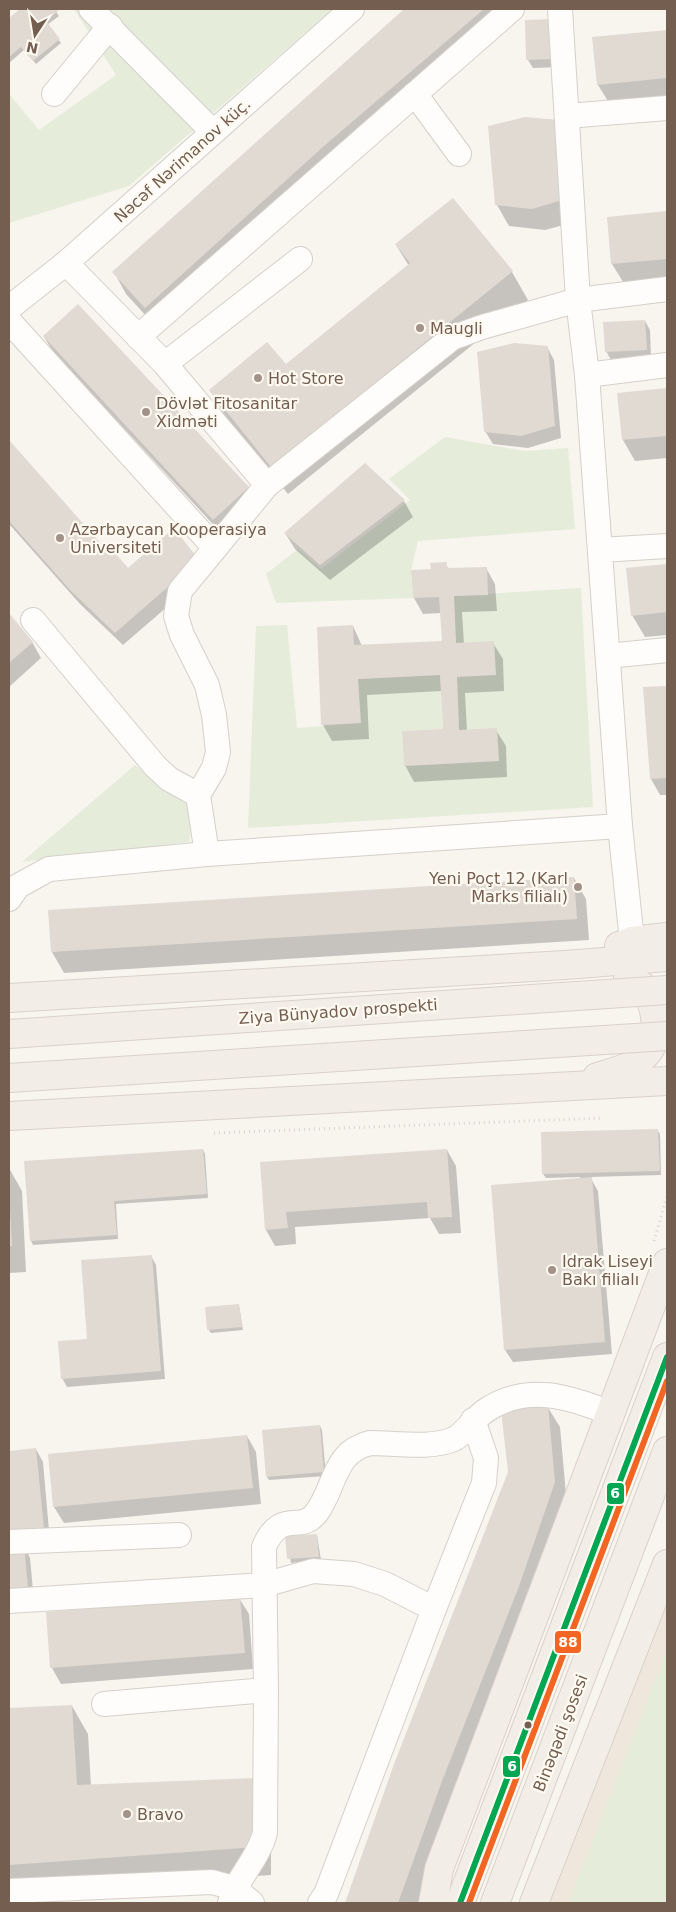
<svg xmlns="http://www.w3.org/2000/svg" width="676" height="1912" viewBox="0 0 676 1912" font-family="'DejaVu Sans',sans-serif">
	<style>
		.residential { fill: #f0e7dc }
		.green { fill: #e5edda }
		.shadow { fill: #0003 }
		.building { fill: #e1dad3 }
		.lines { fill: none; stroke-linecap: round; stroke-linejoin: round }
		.minor-casing { stroke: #d5d0c9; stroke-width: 26 }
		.major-casing { stroke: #d9d1cb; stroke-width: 30 }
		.path { stroke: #dad4d0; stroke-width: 3; stroke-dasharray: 1 4; stroke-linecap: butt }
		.minor { stroke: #fefdfc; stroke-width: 24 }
		.major { stroke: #f2eee7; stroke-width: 28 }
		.major-bridge-casing { stroke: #d9d1cb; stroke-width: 30; stroke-linecap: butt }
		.major-bridge { stroke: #f2eee7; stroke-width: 28 }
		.bus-1-casing { stroke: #fef9f1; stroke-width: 10 }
		.bus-2-casing { stroke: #fef9f1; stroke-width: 10 }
		.bus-1 { stroke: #00a651; stroke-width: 6 }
		.bus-2 { stroke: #f26522; stroke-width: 6 }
		.poi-dot { fill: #a29287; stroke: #fef9f1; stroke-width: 2 }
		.bus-dot { fill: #745e4f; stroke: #fef9f1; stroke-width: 2 }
		.labels { text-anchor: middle; stroke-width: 4.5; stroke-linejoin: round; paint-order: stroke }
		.street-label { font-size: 16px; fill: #745e4f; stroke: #fef9f1 }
		.poi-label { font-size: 16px; fill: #745e4f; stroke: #fef9f1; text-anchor: start }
		.line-badge { stroke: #fef9f1; stroke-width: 2 }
		.badge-label { font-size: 14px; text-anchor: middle; font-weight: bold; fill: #fff }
	</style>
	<rect width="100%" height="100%" fill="#f8f4ee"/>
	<polygon class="residential" points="667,1588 667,1903 544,1903"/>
	<g class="green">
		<polygon points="74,9 333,9 129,186 9,223 9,94 39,130 116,75"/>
		<polygon points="445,437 525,451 568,448 575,529 418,541 411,570 413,598 276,603 266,574 298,549 321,569 410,500 389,479"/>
		<polygon points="581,588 593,807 248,828 256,626 287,625 297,728 360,723 358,679 440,675 443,729 402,731 404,766 498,761 459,730 454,596"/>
		<polygon points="135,765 194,810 189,842 22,862"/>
		<polygon points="667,1650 667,1903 568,1903"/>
	</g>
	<g class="shadow">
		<polygon points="22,9 54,9 59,16 47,25 61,43 36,64 24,50 9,63 9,19"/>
		<polygon points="407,9 522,9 158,329 126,294 114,272"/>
		<polygon points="551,20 558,67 533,68 528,60"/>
		<polygon points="667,31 667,101 611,106 598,85 594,38"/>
		<polygon points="559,121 578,221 545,230 509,226 497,205"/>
		<polygon points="667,212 667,281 625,285 612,264 608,218"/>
		<polygon points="396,245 512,272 528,300 288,494 226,418 210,390 285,366 409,266"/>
		<polygon points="645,321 650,330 651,358 611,360 606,351"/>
		<polygon points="44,337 248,488 257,504 223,535 54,353"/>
		<polygon points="547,347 554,360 561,438 528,448 493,444 485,431"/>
		<polygon points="667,389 667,458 635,461 623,440 618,394"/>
		<polygon points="9,442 112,558 127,570 205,574 123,645 80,604 9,524"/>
		<polygon points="404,501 413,517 330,580 295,549 285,533"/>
		<polygon points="446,564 449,570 486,568 495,584 497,611 462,612 464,644 493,643 503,659 504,691 465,693 467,731 496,730 506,746 507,777 414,782 405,765 444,730 442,691 367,695 369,739 332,741 323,725 353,626 362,646 443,642 442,613 423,614 414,598 432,570"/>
		<polygon points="667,565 667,635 645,637 632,615 628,569"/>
		<polygon points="9,615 32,642 41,658 9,687"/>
		<polygon points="667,687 667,795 660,795 651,779 644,689"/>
		<polygon points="574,878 586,899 589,940 64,973 52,952"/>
		<polygon points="658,1131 660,1134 661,1175 590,1177 598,1191 612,1354 513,1362 505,1350 580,1179 580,1177 546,1178 543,1174"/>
		<polygon points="203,1150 205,1154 208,1198 116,1204 118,1239 33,1245 31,1241"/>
		<polygon points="447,1150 456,1166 461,1233 439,1234 430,1218 295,1227 296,1244 275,1246 266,1230 261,1164"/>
		<polygon points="9,1168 22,1191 26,1272 9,1273"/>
		<polygon points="151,1256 156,1265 165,1379 67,1387 62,1378"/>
		<polygon points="239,1305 243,1330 211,1333 208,1329"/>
		<polygon points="547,1406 560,1427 567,1505 418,1903 346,1903 509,1472"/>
		<polygon points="320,1426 322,1430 326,1476 269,1480 267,1477"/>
		<polygon points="247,1436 256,1452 261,1504 64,1523 54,1507"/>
		<polygon points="36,1449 43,1462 50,1542 23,1544 30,1558 34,1601 9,1603 9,1452"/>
		<polygon points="317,1535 321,1560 291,1563 287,1537"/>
		<polygon points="239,1598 249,1614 253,1669 61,1684 52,1668 47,1613"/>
		<polygon points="72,1706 88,1734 91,1786 271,1807 271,1875 10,1893 9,1710"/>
	</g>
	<g class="building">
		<polygon points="20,9 56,9 58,11 46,21 60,39 33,61 21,47 9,57 9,18"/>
		<polygon points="404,9 484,9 324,146 145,308 112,272"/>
		<polygon points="552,19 554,59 526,60 525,20"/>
		<polygon points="667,30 667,78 597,85 592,37"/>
		<polygon points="525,117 559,120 566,199 532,209 495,205 488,126"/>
		<polygon points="453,198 513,271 271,467 209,390 267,342 286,364 410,263 395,244"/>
		<polygon points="667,211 667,259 611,264 607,217"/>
		<polygon points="78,304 249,487 213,520 43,336"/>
		<polygon points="645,320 647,350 605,352 603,322"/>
		<polygon points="514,343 548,346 555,426 521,436 484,432 477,352"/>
		<polygon points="667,388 667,436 622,440 617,393"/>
		<polygon points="9,440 112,556 115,553 128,568 174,528 199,560 115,633 71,591 9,521"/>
		<polygon points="365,463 405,500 320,565 284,533"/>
		<polygon points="447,562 447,568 487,567 488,595 454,596 456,643 494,641 496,675 457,677 459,730 497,728 499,761 404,766 402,731 443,729 440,675 358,679 361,723 321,725 317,627 353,625 354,645 442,641 439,597 413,598 411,570 431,569 430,563"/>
		<polygon points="667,564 667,612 631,616 626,568"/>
		<polygon points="9,613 33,642 9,663"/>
		<polygon points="667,686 667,778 650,779 643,687"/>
		<polygon points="574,877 577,919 51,952 48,910"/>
		<polygon points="658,1129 660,1171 542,1174 541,1132"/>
		<polygon points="203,1149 207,1194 114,1201 117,1235 30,1241 24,1161"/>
		<polygon points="447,1149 452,1217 428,1218 427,1202 286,1212 288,1228 265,1230 260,1162"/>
		<polygon points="592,1177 605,1342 504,1350 491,1185"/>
		<polygon points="10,1210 12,1246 9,1246 9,1211"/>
		<polygon points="152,1255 161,1371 61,1379 58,1341 87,1339 81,1260"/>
		<polygon points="239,1304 242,1327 207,1330 205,1307"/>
		<polygon points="548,1405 555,1482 518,1589 442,1781 398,1903 345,1903 394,1764 508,1472 501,1410"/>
		<polygon points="320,1425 324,1472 266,1477 262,1430"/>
		<polygon points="247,1435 253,1488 53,1507 48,1454"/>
		<polygon points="36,1448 44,1529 9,1532 9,1451"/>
		<polygon points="317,1534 319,1557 287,1559 285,1536"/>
		<polygon points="24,1544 28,1588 9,1590 9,1545"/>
		<polygon points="240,1597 245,1653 50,1668 46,1612"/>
		<polygon points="72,1705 77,1785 256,1778 256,1847 9,1865 9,1708"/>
	</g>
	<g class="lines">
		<defs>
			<g id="minor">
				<polyline points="91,9 213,132"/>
				<polyline points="560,9 578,300 587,375 620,826 632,941"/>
				<polyline points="54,94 110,26"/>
				<polyline points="415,94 459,154"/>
				<polyline points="567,116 667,108"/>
				<polyline points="66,263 165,364 267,485"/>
				<polyline points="9,308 66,263 352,9"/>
				<polyline points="9,321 215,548"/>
				<polyline points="138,337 512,9"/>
				<polyline points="165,364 300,259"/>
				<polyline points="587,375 667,365"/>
				<polyline points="600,550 667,546"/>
				<polyline points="33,620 155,766 169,779 198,795"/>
				<polyline points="608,656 667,650"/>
				<polyline points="207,854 198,795 214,768 218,752 214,715 207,685 182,635 176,616 180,591 267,485 452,338 482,327 578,300 667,289"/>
				<polyline points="9,899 18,886 49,869 207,854 620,826"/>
				<polyline points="9,1542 179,1535"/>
				<polyline points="9,1601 264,1585 313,1571 354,1574 385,1584 434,1609"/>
				<polyline points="104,1704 266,1690"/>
				<polyline points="9,1891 212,1882 234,1888 252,1903"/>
				<path d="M230,1903C237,1877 258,1860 265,1833L266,1690L264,1547C281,1507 301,1535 317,1512C336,1486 333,1452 370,1443C395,1443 432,1449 454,1439C462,1436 475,1418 485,1411C526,1383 569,1396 612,1414"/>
				<polyline points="320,1903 326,1894 434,1609 484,1483 486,1458 473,1420"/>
			</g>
			<g id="major">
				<polyline points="619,946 632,941 667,937"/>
				<polyline points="9,998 565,965 667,957"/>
				<path d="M597,1077C613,1072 634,1068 646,1054C661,1037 657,1006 644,988C641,984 633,981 628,978"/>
				<polyline points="9,1116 667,1081"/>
				<polyline points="433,1903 439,1869 667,1263"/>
				<polyline points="460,1903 667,1357"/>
				<polyline points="495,1903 667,1451"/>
				<polyline points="534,1903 667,1564"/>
			</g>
		</defs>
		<use href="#minor" class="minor-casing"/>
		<use href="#major" class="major-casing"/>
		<g class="path">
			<polyline points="214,1133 603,1118"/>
			<polyline points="654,1241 667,1196"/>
		</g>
		<use href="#minor" class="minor"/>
		<use href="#major" class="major"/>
		<defs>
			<g id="major-bridge">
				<polyline points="9,1034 667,990"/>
				<polyline points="9,1078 667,1036"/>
			</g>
		</defs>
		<use href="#major-bridge" class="major-bridge-casing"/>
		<use href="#major-bridge" class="major-bridge"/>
		<defs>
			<polyline id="bus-1" points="460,1903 667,1357"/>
			<polyline id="bus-2" points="469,1903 667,1381"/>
		</defs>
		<use href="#bus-1" class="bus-1-casing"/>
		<use href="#bus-2" class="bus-2-casing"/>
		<use href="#bus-1" class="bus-1"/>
		<use href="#bus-2" class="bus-2"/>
	</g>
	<g class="poi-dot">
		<circle cx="420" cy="328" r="5"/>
		<circle cx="258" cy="378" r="5"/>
		<circle cx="146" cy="412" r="5"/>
		<circle cx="60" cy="538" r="5"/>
		<circle cx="578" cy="887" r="5"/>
		<circle cx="552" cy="1270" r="5"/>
		<circle cx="127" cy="1814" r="5"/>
	</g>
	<circle class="bus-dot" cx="528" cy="1725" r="4.5"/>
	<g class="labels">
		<g class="street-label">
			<text transform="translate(182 160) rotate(-42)" y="6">Nəcəf Nərimanov küç.</text>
			<text transform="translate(338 1011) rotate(-4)" y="6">Ziya Bünyadov prospekti</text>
			<text transform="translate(560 1733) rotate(-69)" y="6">Binəqədi şosesi</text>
		</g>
		<g class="poi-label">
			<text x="430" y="334">Maugli</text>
			<text x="268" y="384">Hot Store</text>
			<text x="156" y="409">Dövlət Fitosanitar<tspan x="156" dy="18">Xidməti</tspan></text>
			<text x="70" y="535">Azərbaycan Kooperasiya<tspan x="70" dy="18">Universiteti</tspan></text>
			<text x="568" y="884" text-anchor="end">Yeni Poçt 12 (Karl<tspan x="568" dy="18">Marks filialı)</tspan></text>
			<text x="562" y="1267">Idrak Liseyi<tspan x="562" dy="18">Bakı filialı</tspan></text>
			<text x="137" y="1820">Bravo</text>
		</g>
	</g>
	<g class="line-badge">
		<rect x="606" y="1482" width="19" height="23" rx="5" fill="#00a651"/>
		<rect x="554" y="1630" width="28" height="24" rx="5" fill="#f26522"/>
		<rect x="502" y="1755" width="19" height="23" rx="5" fill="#00a651"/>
	</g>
	<g class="badge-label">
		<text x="615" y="1498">6</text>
		<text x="568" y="1647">88</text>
		<text x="512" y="1771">6</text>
	</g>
	<rect width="676" height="1912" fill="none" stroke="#745e4f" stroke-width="20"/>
	<g transform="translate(35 35) rotate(192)" stroke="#fef9f1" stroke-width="4" paint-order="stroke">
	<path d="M0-4L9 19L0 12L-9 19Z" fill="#745e4f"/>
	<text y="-8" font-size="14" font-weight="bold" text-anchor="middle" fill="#745e4f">N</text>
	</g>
</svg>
